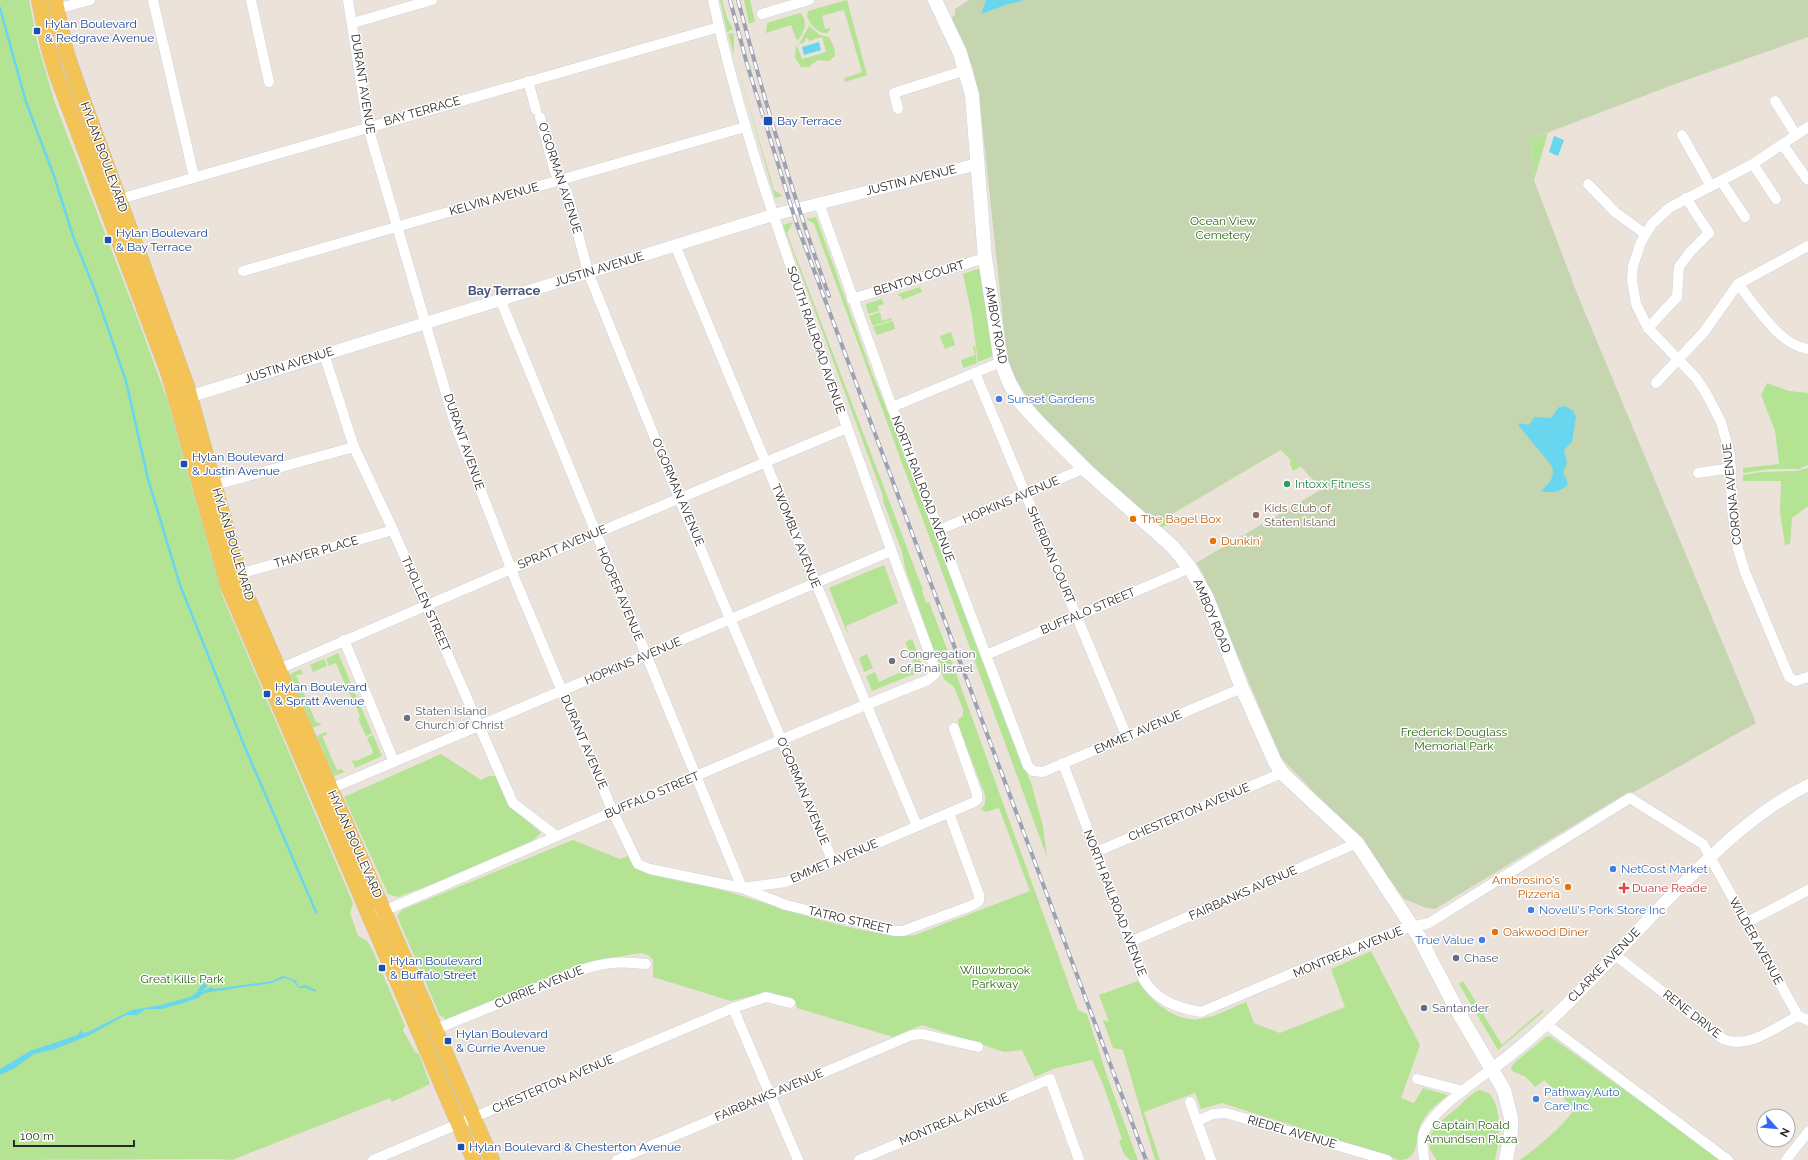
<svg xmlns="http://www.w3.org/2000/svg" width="1808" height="1160" viewBox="0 0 1808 1160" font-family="Raleway,sans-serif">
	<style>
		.green { fill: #b4e393 }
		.cemetery { fill: #c4d5b0 }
		.water { fill: #69d6f0 }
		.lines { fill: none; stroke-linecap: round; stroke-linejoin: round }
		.stream { stroke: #69d6f0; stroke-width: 2.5 }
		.minor-casing { stroke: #ced3e1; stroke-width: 11 }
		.tertiary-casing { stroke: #ced3e1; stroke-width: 13 }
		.secondary-casing { stroke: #ced3e1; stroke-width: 15 }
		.primary-casing { stroke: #c3c3c3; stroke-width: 16 }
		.minor { stroke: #fff; stroke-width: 10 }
		.tertiary { stroke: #fff; stroke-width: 12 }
		.secondary { stroke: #fff; stroke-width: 14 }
		.primary { stroke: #f3c356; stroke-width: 15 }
		.rail-casing { stroke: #9ca1b3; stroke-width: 4 }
		.rail { stroke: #fff; stroke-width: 2.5; stroke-dasharray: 8; stroke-linecap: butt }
		.transit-dot { fill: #1a4fb4; stroke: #fff; stroke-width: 1.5 }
		.shop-dot { fill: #3f7fe0; stroke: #fff; stroke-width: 1.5 }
		.leisure-dot { fill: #2e9e5b; stroke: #fff; stroke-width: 1.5 }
		.education-dot { fill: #8d6e63; stroke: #fff; stroke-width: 1.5 }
		.food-dot { fill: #e8710a; stroke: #fff; stroke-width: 1.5 }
		.worship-dot { fill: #6b7280; stroke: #fff; stroke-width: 1.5 }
		.health-dot { fill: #e0444e; stroke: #fff; stroke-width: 1.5 }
		.service-dot { fill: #5c6f8a; stroke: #fff; stroke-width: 1.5 }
		.labels { text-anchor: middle; stroke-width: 3; stroke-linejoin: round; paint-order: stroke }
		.transit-label { font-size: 12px; fill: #164399; stroke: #fff; text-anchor: start }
		.street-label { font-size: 12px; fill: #282828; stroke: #fff }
		.park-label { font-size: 12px; fill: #2d6518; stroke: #fff }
		.shop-label { font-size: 12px; fill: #366cbe; stroke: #fff; text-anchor: start }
		.leisure-label { font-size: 12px; fill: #27864d; stroke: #fff; text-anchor: start }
		.education-label { font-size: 12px; fill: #785e54; stroke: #fff; text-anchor: start }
		.food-label { font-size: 12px; fill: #c56008; stroke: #fff; text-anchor: start }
		.worship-label { font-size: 12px; fill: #5b616d; stroke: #fff; text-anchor: start }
		.health-label { font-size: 12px; fill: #be3a42; stroke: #fff; text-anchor: start }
		.service-label { font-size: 12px; fill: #4e5e75; stroke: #fff; text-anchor: start }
		.neighbourhood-label { font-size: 13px; font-weight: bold; fill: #485479; stroke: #fff }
	</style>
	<rect width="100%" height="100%" fill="#ebe2d9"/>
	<g class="green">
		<polygon points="0,0 29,0 38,46 55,103 136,314 167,399 222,595 353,903 350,913 358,936 367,941 372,949 405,1026 403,1030 415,1052 419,1054 430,1084 392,1102 390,1098 232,1160 218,1159 0,1160"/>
		<polygon points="720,0 722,0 727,18 733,29 727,32"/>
		<polygon points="744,0 750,0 755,21 749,24"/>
		<path d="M847,0L867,75L845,82L844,78L862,72L844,10L822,16L825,29L831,28L827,33C817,34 810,24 807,16L808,11Z"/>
		<path d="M800,13C809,21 804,34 797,41L791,25L766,33L767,23Z"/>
		<polygon points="809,26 820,35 829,37 834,47 835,56 829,61 818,60 809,67 801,67 795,58 796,44 802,59 826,52 822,37 809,41 808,38 805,39 805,42 799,44"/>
		<polygon points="733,33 734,34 734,55 774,190 783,196 775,198 728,34"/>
		<polygon points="1548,133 1534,180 1531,139"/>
		<polygon points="816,217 873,376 898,436 1007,727 1031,783 1043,826 1047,857 814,224 806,219"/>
		<path d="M793,222L787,233L923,590L922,591L926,603L929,602L949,654L1078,1010L1087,1014L1108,1079L1138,1160H1130L1124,1154L1119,1141L1122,1139L1103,1084L1092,1060L1053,1069L1035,1077L1022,1050L1004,1052L922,1025L893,1037L797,1008L795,1000L768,992L731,1001L653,977V960L648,955L641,953L597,960L572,968L445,1020L444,1017L440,1016L397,916L402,910L573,840L620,859L628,856C630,860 632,864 635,866C663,881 699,883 729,892C775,906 820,922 867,931C884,934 899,938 915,935L1030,891L999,808L986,812L981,809L985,804V795L959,727L958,719L963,716V709L954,687L944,679L931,643L905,568L902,552L883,501V496L783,225Z"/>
		<polygon points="977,269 980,269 994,353 991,357 978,362 972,316 963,274"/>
		<polygon points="920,287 922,292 902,300 901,296 898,296 898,294"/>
		<polygon points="882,299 884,304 878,306 879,311 868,314 866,304"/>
		<polygon points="880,312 882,321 891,318 892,320 873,326 869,316"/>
		<polygon points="893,321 895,329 877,335 873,327"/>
		<polygon points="951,332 955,345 945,349 940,336"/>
		<polygon points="975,346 977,363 963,368 961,360 975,355 973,347"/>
		<polygon points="1767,383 1789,391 1808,393 1808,465 1799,469 1770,469 1743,473 1743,468 1779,464 1775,431 1761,395"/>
		<polygon points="1283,448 1301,466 1293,471 1290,464 1291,460 1281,450 1169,516 1171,522 1161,528 1156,523"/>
		<polygon points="1808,468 1808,506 1792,518 1790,544 1785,545 1780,513 1781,481 1743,481 1743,475 1761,472 1796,471"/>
		<polygon points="884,565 898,603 846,626 848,633 847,632 829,588"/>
		<polygon points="912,639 924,670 872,691 866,676 875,672 879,682 915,666 905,642"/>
		<path d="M338,653L372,733L366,736L358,718L360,716C352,697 344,683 336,663L329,666L326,659Z"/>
		<polygon points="867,654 873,668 864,672 859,658"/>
		<polygon points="324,659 327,666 313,672 310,665"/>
		<polygon points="301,669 303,674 296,675 316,722 322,724 313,728 290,674"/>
		<polygon points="326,732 327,735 322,736 337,770 342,769 344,772 335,776 333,774 317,736"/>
		<polygon points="373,735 382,756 355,768 352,760 356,761 372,754 373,751 367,738"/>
		<polygon points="441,754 481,780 489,776 496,776 510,805 541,833 532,841 443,880 398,897 388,894 344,797"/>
		<path d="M1371,951L1420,1045L1401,1098L1414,1103L1423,1088L1448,1095C1439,1102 1429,1110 1423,1120C1414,1133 1422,1160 1400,1160L1222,1103L1201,1109L1195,1093L1144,1112L1160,1160H1155L1123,1050L1113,1048L1103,1020L1109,1022L1099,995L1138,981C1151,1002 1178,1025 1205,1018C1219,1015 1233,1007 1246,1002L1254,1023L1280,1033L1345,1007L1331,969Z"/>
		<polygon points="1463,981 1502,1045 1542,1010 1544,1011 1498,1050 1459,984"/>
		<path d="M1547,1036L1551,1037L1722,1160H1520C1541,1144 1559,1130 1575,1109L1544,1080L1535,1087L1526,1077L1512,1071L1511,1068L1515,1062Z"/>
		<path d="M1479,1090L1489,1093C1503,1109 1500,1141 1495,1160H1437C1417,1137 1440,1122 1457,1108C1464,1102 1470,1094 1479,1090Z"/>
	</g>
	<polygon class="cemetery" points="969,0 1808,0 1808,37 1675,84 1531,139 1534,180 1578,296 1756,723 1634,792 1627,793 1435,909 1426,908 1404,899 1363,843 1281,758 1203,574 1196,563 1322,489 1283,448 1156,523 1087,461 1041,415 1027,397 1014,377 1007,357 980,104 973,69 951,18 955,15 955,9"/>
	<g class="water">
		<polygon points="986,0 1022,0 1023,1 1008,4 981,14"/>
		<polygon points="819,42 821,50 804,55 802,47"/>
		<polygon points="1554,136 1564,140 1558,156 1549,152"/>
		<path d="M1565,406L1573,411L1576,417L1572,442L1564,450L1567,463L1563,472L1568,484C1560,493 1552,493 1541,491C1549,482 1555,480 1552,466L1518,425L1519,423L1529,425L1534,417L1551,418L1559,407Z"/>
		<polygon points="283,976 295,980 299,987 305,985 316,990 316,992 306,988 299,988 293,981 284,978 272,983 204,993 198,998 180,1004 162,1009 146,1009 137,1015 126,1015 88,1036 55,1049 34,1054 15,1068 0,1075 0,1069 30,1051 78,1035 82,1028 82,1033 88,1032 132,1010 161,1005 190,997 195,994 203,983 206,984 207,986 202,992 211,987 214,989 272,981"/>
	</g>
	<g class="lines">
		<polyline class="stream" points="0,8 26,102 54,176 73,236 94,288 126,381 148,479 180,585 244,745 316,912"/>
		<defs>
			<g id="minor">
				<polyline points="153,0 194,177"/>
				<polyline points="251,0 269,82"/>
				<polyline points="348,0 368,127 455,424 517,584 613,812 638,864 650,869 742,888 786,882 972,803 977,800 977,794 954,728"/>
				<polyline points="57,9 90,0"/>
				<polyline points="762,14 809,0"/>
				<polyline points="353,23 432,0"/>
				<polyline points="528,81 536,110"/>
				<polyline points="1775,101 1796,135"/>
				<polyline points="898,109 894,93 966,70"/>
				<polyline points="540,117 555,172 567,192 588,272 679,498 833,862"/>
				<polyline points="1808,127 1753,164 1669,208 1652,224 1641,242 1633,266 1632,280 1636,304 1648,328 1696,378 1706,393 1721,422 1730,454 1732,510 1738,549 1745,572 1789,677 1796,681 1808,677"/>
				<polyline points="1682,135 1711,186"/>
				<polyline points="1783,145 1807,179"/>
				<polyline points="1753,164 1776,199"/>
				<polyline points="1721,181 1745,217"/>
				<polyline points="1588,184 1615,212 1645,234"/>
				<polyline points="113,201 719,27"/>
				<polyline points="819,203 892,407 1028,766 1033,771 1043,772 1242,688"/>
				<polyline points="675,245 917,826"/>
				<polyline points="243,271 745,127"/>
				<path d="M1738,284C1755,305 1780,346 1808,349"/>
				<polyline points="500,299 742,888 786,905 894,931 903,931 973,905 979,901 979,895 949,813"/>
				<polyline points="852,299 985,258"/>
				<polyline points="1648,328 1677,297 1679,267 1690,252 1709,233 1686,198"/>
				<polyline points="324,354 354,447 393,530 513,803 556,836"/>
				<polyline points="975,373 1127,737"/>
				<polyline points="1656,383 1704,332 1738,284 1808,246"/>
				<polyline points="892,407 1001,362"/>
				<polyline points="1698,473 1731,468"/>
				<polyline points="215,485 354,447"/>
				<polyline points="939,530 1083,469"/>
				<polyline points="239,574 393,530"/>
				<polyline points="344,640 394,762"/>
				<polyline points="986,655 1190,568"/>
				<polyline points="279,669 511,569 847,428"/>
				<path d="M1063,763L1143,978C1155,1000 1177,1008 1201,1012L1345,951L1402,929L1429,923L1630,798L1703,844L1798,1016L1808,1020"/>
				<polyline points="330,789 891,551"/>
				<polyline points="1096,852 1282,773"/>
				<path d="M379,913C562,835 743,753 928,680L935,674L933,663C893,556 854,448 816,339C777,228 738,116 713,0"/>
				<polyline points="1746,923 1808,890"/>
				<polyline points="1130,942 1357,843"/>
				<path d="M1614,954L1723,1039C1748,1050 1776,1027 1798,1016"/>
				<polyline points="733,1008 798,1160"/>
				<polyline points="1546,1024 1728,1160"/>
				<path d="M436,1029L584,969C607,962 622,961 646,964"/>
				<polyline points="1417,1079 1463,1091"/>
				<polyline points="1190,1102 1211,1160"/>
				<polyline points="1197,1121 1213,1114 1226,1113 1387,1160"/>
				<polyline points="373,1160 733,1008 766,997 790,1003"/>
				<polyline points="617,1160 912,1035 922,1034 978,1047"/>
				<polyline points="859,1160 1050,1079 1079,1160"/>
				<path d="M1424,1160C1424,1152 1421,1143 1423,1135C1429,1113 1474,1082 1492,1069"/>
				<polyline points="1786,1160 1808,1132"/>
			</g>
			<g id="tertiary">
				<polyline points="182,399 773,215 978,164"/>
				<path d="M1492,1069C1559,1020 1614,954 1672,895C1713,853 1755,812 1808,785"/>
			</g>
			<polyline id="secondary" points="935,0 960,53 972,95 985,258 1001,362 1009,382 1019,401 1041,425 1089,473 1172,546 1190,568 1207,598 1242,688 1275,762 1282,773 1357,843 1419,937 1457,1010 1504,1090 1511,1118 1511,1132 1506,1160"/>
			<g id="primary">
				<polyline points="39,0 48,46 56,73 169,375 228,586 474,1160"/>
				<polyline points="55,0 66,51 75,78 187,386 239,574 246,594 492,1160"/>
			</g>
		</defs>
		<use href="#minor" class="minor-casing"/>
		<use href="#tertiary" class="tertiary-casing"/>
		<use href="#secondary" class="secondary-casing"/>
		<use href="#primary" class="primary-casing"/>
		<use href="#minor" class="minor"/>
		<use href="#tertiary" class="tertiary"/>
		<use href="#secondary" class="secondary"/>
		<use href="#primary" class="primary"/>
		<defs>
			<g id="rail">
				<polyline points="730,0 747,64 796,222 1146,1160"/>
				<path d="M738,0C764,100 794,199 829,296"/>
			</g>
		</defs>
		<use href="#rail" class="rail-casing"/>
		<use href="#rail" class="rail"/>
	</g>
	<g class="transit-dot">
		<rect x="33" y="27" width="8" height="8" rx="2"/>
		<rect x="763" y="116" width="10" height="10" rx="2"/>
		<rect x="104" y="236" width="8" height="8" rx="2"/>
		<rect x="180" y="460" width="8" height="8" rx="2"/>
		<rect x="263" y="690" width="8" height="8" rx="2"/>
		<rect x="378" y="964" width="8" height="8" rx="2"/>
		<rect x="444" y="1037" width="8" height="8" rx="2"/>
		<rect x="457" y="1143" width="8" height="8" rx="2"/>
	</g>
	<g class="shop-dot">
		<circle cx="999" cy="399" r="4"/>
		<circle cx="1613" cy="869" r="4"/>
		<circle cx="1531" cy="910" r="4"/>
		<circle cx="1482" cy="940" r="4"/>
		<circle cx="1536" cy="1099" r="4"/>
	</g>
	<circle class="leisure-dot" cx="1287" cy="484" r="4"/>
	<circle class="education-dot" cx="1256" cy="515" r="4"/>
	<g class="food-dot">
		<circle cx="1133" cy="519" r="4"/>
		<circle cx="1213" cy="541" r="4"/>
		<circle cx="1568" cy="887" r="4"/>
		<circle cx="1495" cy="932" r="4"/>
	</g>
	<g class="worship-dot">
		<circle cx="892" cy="661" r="4"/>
		<circle cx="407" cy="718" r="4"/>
	</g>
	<path class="health-dot" d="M1622 882h4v4h4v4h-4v4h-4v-4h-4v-4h4z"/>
	<g class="service-dot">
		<circle cx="1456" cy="958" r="4"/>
		<circle cx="1424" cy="1008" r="4"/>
	</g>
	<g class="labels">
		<g class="transit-label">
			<text x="45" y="28">Hylan Boulevard<tspan x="45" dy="14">&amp; Redgrave Avenue</tspan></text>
			<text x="777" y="125">Bay Terrace</text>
			<text x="116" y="237">Hylan Boulevard<tspan x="116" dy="14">&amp; Bay Terrace</tspan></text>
			<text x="192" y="461">Hylan Boulevard<tspan x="192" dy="14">&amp; Justin Avenue</tspan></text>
			<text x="275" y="691">Hylan Boulevard<tspan x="275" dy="14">&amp; Spratt Avenue</tspan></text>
			<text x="390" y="965">Hylan Boulevard<tspan x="390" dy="14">&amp; Buffalo Street</tspan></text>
			<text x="456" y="1038">Hylan Boulevard<tspan x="456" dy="14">&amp; Currie Avenue</tspan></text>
			<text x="469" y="1151">Hylan Boulevard &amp; Chesterton Avenue</text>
		</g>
		<g class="street-label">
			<text transform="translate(363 84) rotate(81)" y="4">DURANT AVENUE</text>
			<text transform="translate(422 111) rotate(-16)" y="4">BAY TERRACE</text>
			<text transform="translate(104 157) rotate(70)" y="4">HYLAN BOULEVARD</text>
			<text transform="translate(560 178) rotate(72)" y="4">O'GORMAN AVENUE</text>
			<text transform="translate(911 180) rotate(-14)" y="4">JUSTIN AVENUE</text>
			<text transform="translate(494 199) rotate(-16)" y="4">KELVIN AVENUE</text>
			<text transform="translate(599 269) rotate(-17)" y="4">JUSTIN AVENUE</text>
			<text transform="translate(919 278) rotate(-17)" y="4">BENTON COURT</text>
			<text transform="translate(996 325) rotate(80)" y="4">AMBOY ROAD</text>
			<text transform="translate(816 340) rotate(71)" y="4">SOUTH RAILROAD AVENUE</text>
			<text transform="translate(289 365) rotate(-18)" y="4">JUSTIN AVENUE</text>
			<text transform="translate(464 442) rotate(71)" y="4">DURANT AVENUE</text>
			<text transform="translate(923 489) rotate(69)" y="4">NORTH RAILROAD AVENUE</text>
			<text transform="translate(678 492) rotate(67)" y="4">O'GORMAN AVENUE</text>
			<text transform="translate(1732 494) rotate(-96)" y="4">CORONA AVENUE</text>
			<text transform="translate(1011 500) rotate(-23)" y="4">HOPKINS AVENUE</text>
			<text transform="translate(796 536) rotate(68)" y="4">TWOMBLY AVENUE</text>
			<text transform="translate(233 544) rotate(73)" y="4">HYLAN BOULEVARD</text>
			<text transform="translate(562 547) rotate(-23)" y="4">SPRATT AVENUE</text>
			<text transform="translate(316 552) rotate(-16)" y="4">THAYER PLACE</text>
			<text transform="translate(1051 555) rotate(67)" y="4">SHERIDAN COURT</text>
			<text transform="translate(620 594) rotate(67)" y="4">HOOPER AVENUE</text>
			<text transform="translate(426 604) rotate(66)" y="4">THOLLEN STREET</text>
			<text transform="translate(1088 611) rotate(-23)" y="4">BUFFALO STREET</text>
			<text transform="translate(1212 616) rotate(67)" y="4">AMBOY ROAD</text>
			<text transform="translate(633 661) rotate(-23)" y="4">HOPKINS AVENUE</text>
			<text transform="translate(1138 732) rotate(-23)" y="4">EMMET AVENUE</text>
			<text transform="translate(584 742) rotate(67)" y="4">DURANT AVENUE</text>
			<text transform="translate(803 791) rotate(67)" y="4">O'GORMAN AVENUE</text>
			<text transform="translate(652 795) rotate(-23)" y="4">BUFFALO STREET</text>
			<text transform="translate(1189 812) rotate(-23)" y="4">CHESTERTON AVENUE</text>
			<text transform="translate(355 844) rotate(66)" y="4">HYLAN BOULEVARD</text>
			<text transform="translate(834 861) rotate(-23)" y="4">EMMET AVENUE</text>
			<text transform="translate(1243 893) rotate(-24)" y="4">FAIRBANKS AVENUE</text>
			<text transform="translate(1115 903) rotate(69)" y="4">NORTH RAILROAD AVENUE</text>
			<text transform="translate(850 920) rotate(13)" y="4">TATRO STREET</text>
			<text transform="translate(1756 941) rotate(61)" y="4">WILDER AVENUE</text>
			<text transform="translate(1348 952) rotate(-22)" y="4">MONTREAL AVENUE</text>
			<text transform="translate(1604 965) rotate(-46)" y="4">CLARKE AVENUE</text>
			<text transform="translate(539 987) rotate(-22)" y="4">CURRIE AVENUE</text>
			<text transform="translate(1692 1014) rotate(38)" y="4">RENE DRIVE</text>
			<text transform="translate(553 1084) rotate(-23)" y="4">CHESTERTON AVENUE</text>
			<text transform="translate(769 1095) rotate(-23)" y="4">FAIRBANKS AVENUE</text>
			<text transform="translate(954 1119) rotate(-23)" y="4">MONTREAL AVENUE</text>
			<text transform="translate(1292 1132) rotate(16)" y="4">RIEDEL AVENUE</text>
		</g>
		<g class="park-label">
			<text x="1223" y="225">Ocean View<tspan x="1223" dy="14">Cemetery</tspan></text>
			<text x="1454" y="736">Frederick Douglass<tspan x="1454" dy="14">Memorial Park</tspan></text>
			<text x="995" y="974">Willowbrook<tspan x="995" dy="14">Parkway</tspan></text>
			<text x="182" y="983">Great Kills Park</text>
			<text x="1471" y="1129">Captain Roald<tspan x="1471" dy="14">Amundsen Plaza</tspan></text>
		</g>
		<g class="shop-label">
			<text x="1007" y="403">Sunset Gardens</text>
			<text x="1621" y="873">NetCost Market</text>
			<text x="1539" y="914">Novelli's Pork Store Inc</text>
			<text x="1474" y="944" text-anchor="end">True Value</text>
			<text x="1544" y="1096">Pathway Auto<tspan x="1544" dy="14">Care Inc.</tspan></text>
		</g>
		<g class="leisure-label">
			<text x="1295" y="488">Intoxx Fitness</text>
		</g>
		<g class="education-label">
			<text x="1264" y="512">Kids Club of<tspan x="1264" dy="14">Staten Island</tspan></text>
		</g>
		<g class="food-label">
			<text x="1141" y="523">The Bagel Box</text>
			<text x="1221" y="545">Dunkin'</text>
			<text x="1560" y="884" text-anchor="end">Ambrosino's<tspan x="1560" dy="14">Pizzeria</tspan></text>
			<text x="1503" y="936">Oakwood Diner</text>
		</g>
		<g class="worship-label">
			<text x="900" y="658">Congregation<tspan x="900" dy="14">of B'nai Israel</tspan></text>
			<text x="415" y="715">Staten Island<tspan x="415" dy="14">Church of Christ</tspan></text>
		</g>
		<g class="health-label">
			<text x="1632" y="892">Duane Reade</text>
		</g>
		<g class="service-label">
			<text x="1464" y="962">Chase</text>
			<text x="1432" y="1012">Santander</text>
		</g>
		<g class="neighbourhood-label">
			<text x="504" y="295">Bay Terrace</text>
		</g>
	</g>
	<g transform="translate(1776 1128) rotate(117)"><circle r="19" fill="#ffffff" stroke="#a9a9a9"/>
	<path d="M0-3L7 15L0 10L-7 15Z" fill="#3468fd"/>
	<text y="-6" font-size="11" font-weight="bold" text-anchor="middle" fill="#282828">N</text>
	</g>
	<path d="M14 1140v6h120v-6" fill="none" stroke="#282828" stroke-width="2"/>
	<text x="20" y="1140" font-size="12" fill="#282828" stroke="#ffffff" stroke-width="3" paint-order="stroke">100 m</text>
</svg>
